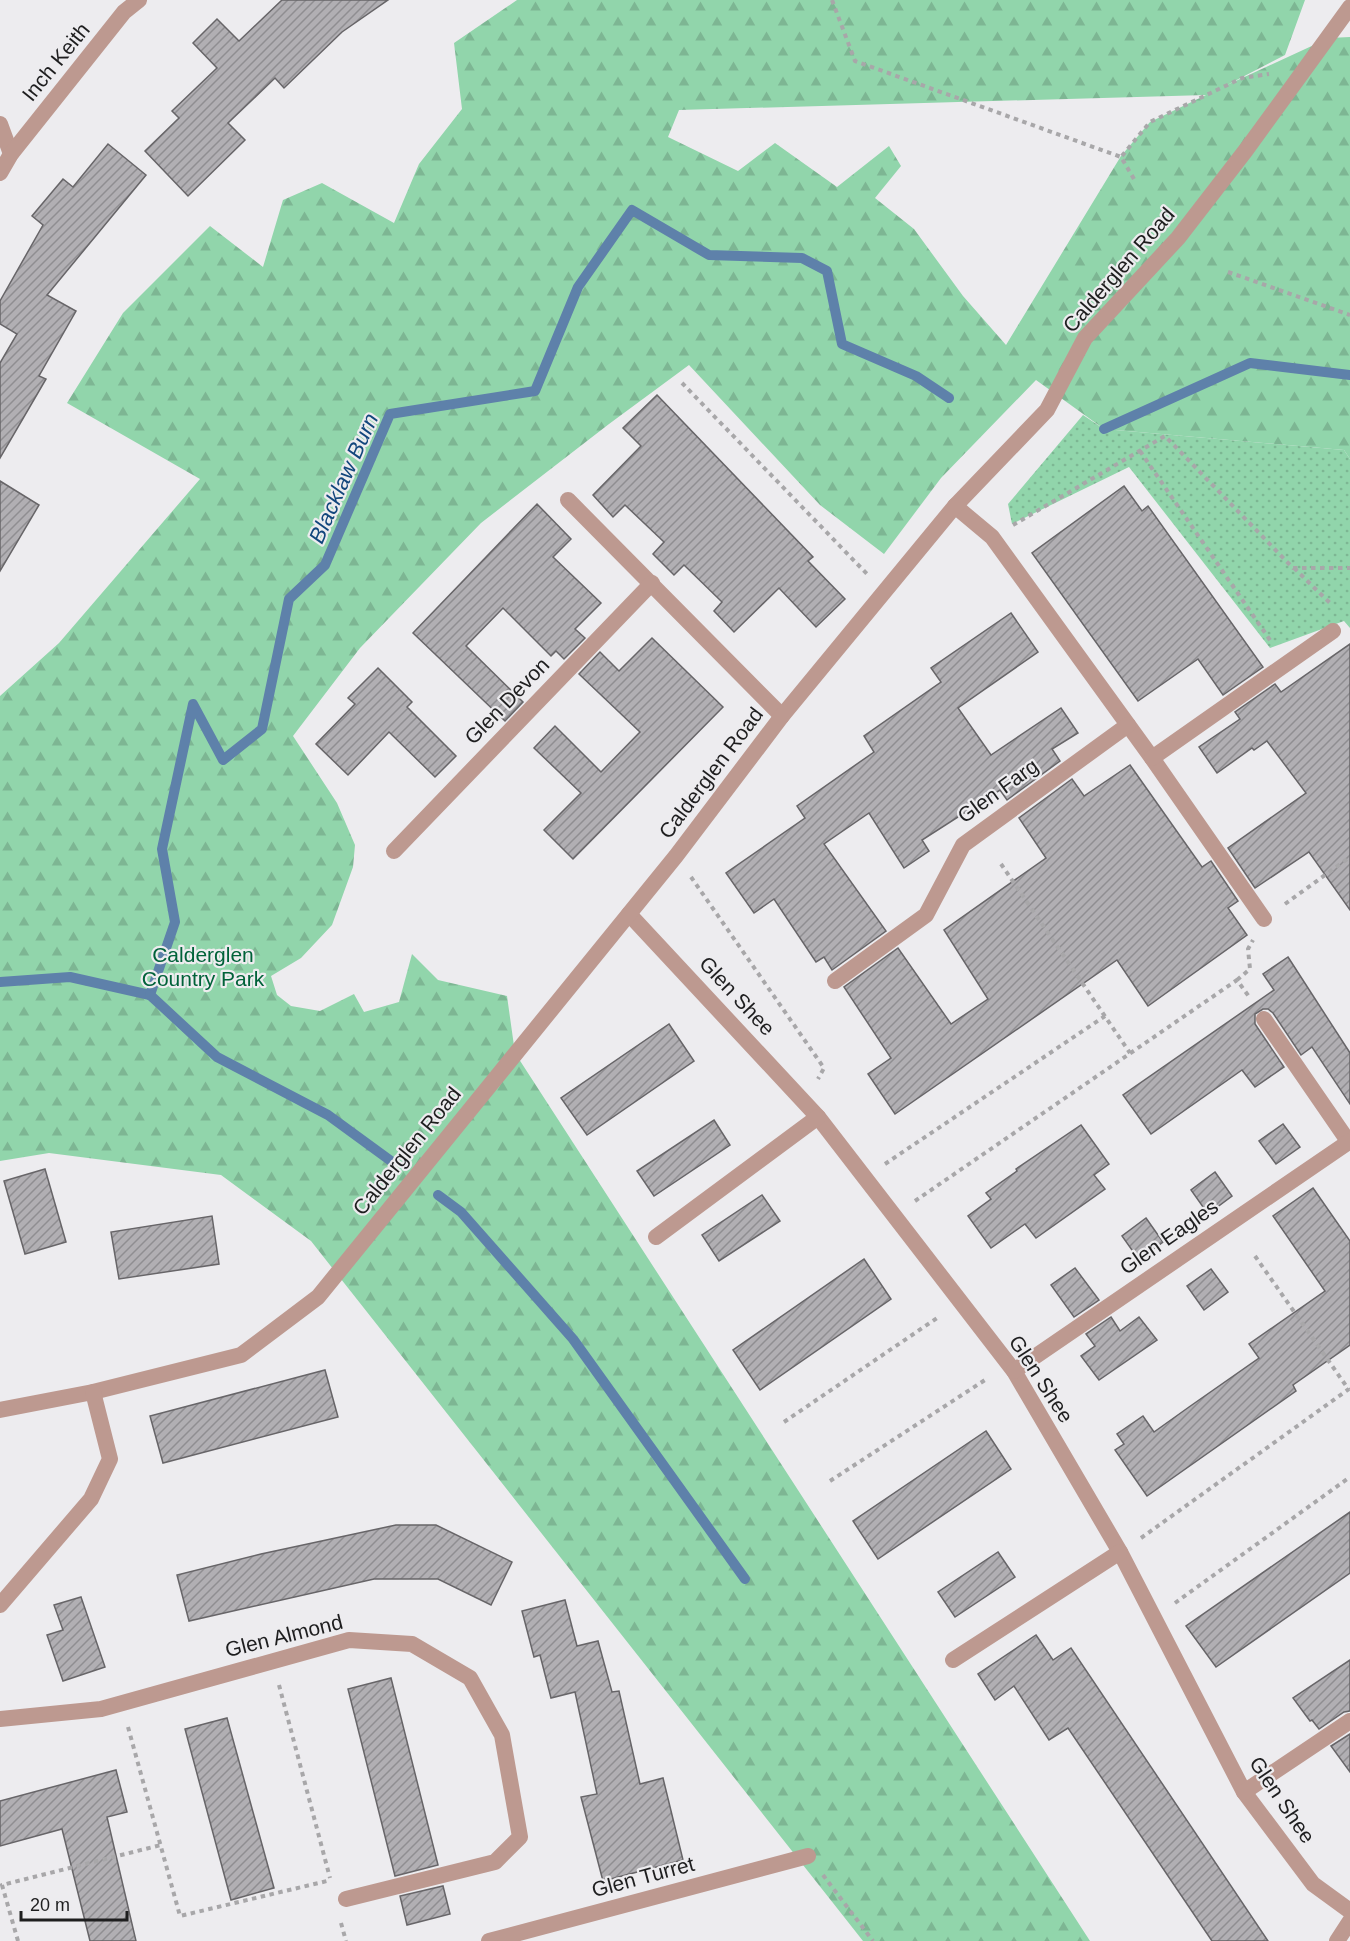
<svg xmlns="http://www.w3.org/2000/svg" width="1350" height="1941" viewBox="0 0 1350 1941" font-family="Helvetica,sans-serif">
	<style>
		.green { fill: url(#green-dots) }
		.forest { fill: url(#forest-firs); fill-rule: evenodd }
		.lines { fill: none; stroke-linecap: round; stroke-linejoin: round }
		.stream { stroke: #5e81aa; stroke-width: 10 }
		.building { fill: url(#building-hatch); stroke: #676568; stroke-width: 1.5 }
		.path { stroke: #a8a7a9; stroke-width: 4; stroke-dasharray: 4.5 4.5; stroke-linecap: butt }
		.minor { stroke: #bd9990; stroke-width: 16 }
		.labels { text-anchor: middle; stroke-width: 4.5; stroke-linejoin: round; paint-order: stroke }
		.street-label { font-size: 21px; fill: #1e1e1f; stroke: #edecef }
		.park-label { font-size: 21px; fill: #006239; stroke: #edecef }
		.water-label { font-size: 22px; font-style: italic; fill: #12467c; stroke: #edecef }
	</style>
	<defs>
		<pattern id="green-dots" width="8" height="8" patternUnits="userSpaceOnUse" patternTransform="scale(1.5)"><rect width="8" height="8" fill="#91d5ab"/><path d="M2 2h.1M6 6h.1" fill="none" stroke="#7db693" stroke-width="1.8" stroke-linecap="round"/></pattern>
		<pattern id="forest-firs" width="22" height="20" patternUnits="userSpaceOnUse" patternTransform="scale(1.5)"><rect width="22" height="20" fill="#91d5ab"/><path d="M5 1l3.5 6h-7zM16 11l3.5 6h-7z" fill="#7db693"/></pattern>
		<pattern id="building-hatch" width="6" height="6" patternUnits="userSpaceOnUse" patternTransform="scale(1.5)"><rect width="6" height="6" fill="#b1afb3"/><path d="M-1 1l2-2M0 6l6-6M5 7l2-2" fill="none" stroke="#8f8e91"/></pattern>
	</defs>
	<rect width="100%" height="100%" fill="#edecef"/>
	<polygon class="green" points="1083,415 1104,429 1344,450 1350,459 1350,628 1344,621 1270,648 1129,467 1012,524 1008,504"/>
	<path class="forest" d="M517,0H1305L1285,55L1227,85L1329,38L1350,37V459L1344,450L1104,429L1036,380L941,478L884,554L820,505L689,365L609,424L481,523L360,648L293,736L337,803L355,845L353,867L332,925L301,958L271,976L277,995L291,1006L320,1011L354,994L364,1012L399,1002L412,954L438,980L507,996L515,1053L1090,1941H863L311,1241L221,1175L49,1153L0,1161V696L59,643L200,479L67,403L123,313L210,226L263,267L283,200L322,183L394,223L419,164L462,109L454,43ZM1206,95L1150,122L1121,156L1006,345L963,296L914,229L875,198L901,166L889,146L837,187L775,143L738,171L668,137L679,110Z"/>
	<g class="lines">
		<g class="stream">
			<polyline points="1104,429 1250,363 1350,375"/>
			<polyline points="0,982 70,977 150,995 175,922 162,849 193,704 223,760 262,729 289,599 325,565 390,414 535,391 578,287 632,210 709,255 802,258 827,271 842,344 916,376 949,398"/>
			<polyline points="150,995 217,1057 328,1115 391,1161"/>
			<polyline points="438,1195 461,1212 573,1339 745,1579"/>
		</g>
	</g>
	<g class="building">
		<polygon points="282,0 388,0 342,32 284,88 275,78 228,123 245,140 188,196 145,151 179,118 172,111 217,68 193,43 217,19 239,41"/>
		<polygon points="108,144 146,175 47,295 76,311 39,376 46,379 0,458 0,363 17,334 0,324 0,301 43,225 32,216 63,179 73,187"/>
		<polygon points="657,395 813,557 808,561 845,599 816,627 779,588 734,632 714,611 722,602 684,565 674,575 653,554 664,542 625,505 613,517 593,495 641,446 623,428"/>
		<polygon points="0,481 39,505 0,571"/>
		<polygon points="1124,486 1142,511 1148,506 1263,667 1223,695 1198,659 1138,701 1032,553"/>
		<polygon points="537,504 571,539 553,557 601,603 575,629 585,638 564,659 556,651 551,656 503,608 466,646 523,702 505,721 413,633"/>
		<polygon points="1011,613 1038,652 958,708 991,755 1061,708 1078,733 1052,749 1060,761 1007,800 1000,790 922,840 929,851 904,868 869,813 824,844 886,931 832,970 824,957 816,962 774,899 754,913 726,873 805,818 797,806 874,752 864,736 941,682 931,668"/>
		<polygon points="652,638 723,707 573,859 544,830 581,793 534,748 555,726 601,772 640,732 579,674 600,652 619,671"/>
		<polygon points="1350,644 1350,910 1309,852 1255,888 1228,848 1306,793 1267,741 1254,750 1252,748 1217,773 1199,747 1240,719 1235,712 1275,684 1281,692"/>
		<polygon points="378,668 412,702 407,707 456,756 435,777 389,732 348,775 316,744 355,704 348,698"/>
		<polygon points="1130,765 1202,867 1211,861 1238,901 1228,908 1247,935 1148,1006 1117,960 895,1114 868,1074 891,1058 844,987 898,948 951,1024 988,999 944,930 1046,858 1019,818 1072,779 1084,796"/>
		<polygon points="1288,957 1350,1053 1350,1104 1312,1047 1301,1055 1273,1013 1268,1009 1263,1009 1255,1014 1255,1024 1284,1067 1255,1087 1242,1070 1151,1134 1123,1095 1274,990 1263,974"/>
		<polygon points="669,1024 694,1061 587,1135 561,1098"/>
		<polygon points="714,1120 730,1145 654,1196 637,1171"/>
		<polygon points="1283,1124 1300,1147 1276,1164 1259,1141"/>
		<polygon points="1081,1125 1109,1164 1094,1175 1105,1189 1036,1238 1025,1224 991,1248 968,1216 991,1199 986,1193 1017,1171 1016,1169"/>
		<polygon points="45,1169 66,1242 25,1254 4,1181"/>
		<polygon points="1215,1172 1232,1196 1208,1214 1191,1190"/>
		<polygon points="1313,1188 1350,1241 1350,1345 1293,1385 1296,1391 1147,1496 1115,1450 1124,1444 1117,1434 1143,1416 1154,1432 1189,1407 1259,1358 1249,1344 1325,1291 1273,1216"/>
		<polygon points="762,1195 780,1221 719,1261 702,1235"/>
		<polygon points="212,1216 219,1264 119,1279 111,1232"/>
		<polygon points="1146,1218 1163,1242 1139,1260 1122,1236"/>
		<polygon points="864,1259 891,1299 760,1390 733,1350"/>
		<polygon points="1075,1268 1099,1300 1074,1317 1051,1285"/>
		<polygon points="1211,1269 1228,1292 1204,1310 1187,1286"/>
		<polygon points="1111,1317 1120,1331 1139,1317 1157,1340 1099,1380 1081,1356 1095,1346 1086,1334"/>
		<polygon points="325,1370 338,1417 163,1463 150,1416"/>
		<polygon points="986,1431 1011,1469 878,1559 853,1521"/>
		<polygon points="1350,1512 1350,1573 1216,1667 1186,1626"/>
		<polygon points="396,1525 436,1525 512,1562 491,1605 438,1579 374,1579 189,1621 177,1575 261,1554"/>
		<polygon points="998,1552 1015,1577 955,1617 938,1592"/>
		<polygon points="81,1597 105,1667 63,1681 47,1635 63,1630 54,1605"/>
		<polygon points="565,1600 577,1646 598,1641 612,1692 619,1691 640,1784 663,1778 683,1860 603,1881 581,1797 597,1794 575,1692 551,1698 540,1655 534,1657 522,1611"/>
		<polygon points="1036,1635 1053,1660 1071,1648 1268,1941 1212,1941 1068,1728 1049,1740 1014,1686 995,1700 978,1674"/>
		<polygon points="1350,1660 1350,1711 1344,1712 1319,1729 1312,1720 1310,1721 1293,1698"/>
		<polygon points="391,1678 438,1865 395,1876 348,1689"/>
		<polygon points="227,1718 274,1888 231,1900 185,1729"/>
		<polygon points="1350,1734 1350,1772 1331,1746"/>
		<polygon points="116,1770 127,1812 107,1817 136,1941 90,1941 62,1829 0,1846 0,1801"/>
		<polygon points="443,1886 450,1914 407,1925 400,1896"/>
	</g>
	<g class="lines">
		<g class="path">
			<polyline points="832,0 855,61 1121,157"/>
			<polyline points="1134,179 1121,157 1150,122 1242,78 1269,74"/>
			<polyline points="1228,272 1350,315"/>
			<polyline points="682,383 867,574"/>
			<polyline points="1140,451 1272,643"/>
			<polyline points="1013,525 1165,436 1293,568 1350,568"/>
			<polyline points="1294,568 1332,605"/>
			<polyline points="1001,864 1130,1053"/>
			<polyline points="691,877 824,1068 818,1079"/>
			<polyline points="1285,904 1350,857"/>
			<polyline points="1237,980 1250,969 1248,949 1253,940"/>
			<polyline points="885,1164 1105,1016"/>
			<polyline points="915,1201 1237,980 1250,998"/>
			<polyline points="1255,1256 1349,1390"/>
			<polyline points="784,1422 940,1316"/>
			<polyline points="830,1481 988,1378"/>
			<polyline points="1141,1538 1349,1389"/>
			<polyline points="1175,1603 1350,1477"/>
			<polyline points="279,1685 330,1878"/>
			<polyline points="128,1727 180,1916 327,1881"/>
			<polyline points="823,1875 873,1941"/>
			<polyline points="341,1923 346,1941"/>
			<polyline points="18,1941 2,1885 161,1845"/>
		</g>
		<g class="minor">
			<polyline points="0,124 11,154"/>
			<polyline points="0,173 11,154 124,12 139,0"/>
			<polyline points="568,500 782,716"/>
			<polyline points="955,506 992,537 1152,758 1264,919"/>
			<polyline points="1152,758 1333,631"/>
			<polyline points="394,851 652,583"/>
			<polyline points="629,914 818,1117 1014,1371 1120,1552 1244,1792 1313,1884 1350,1911"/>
			<polyline points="835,981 926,915 963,845 1128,725"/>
			<polyline points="1264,1019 1348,1141"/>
			<polyline points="656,1237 818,1117"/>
			<polyline points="1014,1371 1350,1141"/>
			<polyline points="0,1410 93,1392 241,1355 318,1297 676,856 782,716 955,506 1047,410 1085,338 1178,238 1246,150 1350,7"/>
			<polyline points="0,1605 91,1499 110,1459 93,1392"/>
			<polyline points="953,1660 1120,1552"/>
			<polyline points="0,1719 101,1709 349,1640 412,1644 470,1678 502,1735 520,1837 495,1862 346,1899"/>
			<polyline points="1244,1792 1350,1721"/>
			<polyline points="489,1941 808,1856"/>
			<polyline points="1337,1941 1350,1921"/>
		</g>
	</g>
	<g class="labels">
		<g class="street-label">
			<text transform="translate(56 62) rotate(-51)" y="7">Inch Keith</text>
			<text transform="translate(1119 270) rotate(-49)" y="7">Calderglen Road</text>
			<text transform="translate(507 701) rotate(-46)" y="7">Glen Devon</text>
			<text transform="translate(711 773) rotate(-53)" y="7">Calderglen Road</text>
			<text transform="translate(998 791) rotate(-36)" y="7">Glen Farg</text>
			<text transform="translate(737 996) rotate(47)" y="7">Glen Shee</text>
			<text transform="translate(407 1151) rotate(-51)" y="7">Calderglen Road</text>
			<text transform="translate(1169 1237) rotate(-35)" y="7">Glen Eagles</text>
			<text transform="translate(1041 1379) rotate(57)" y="7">Glen Shee</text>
			<text transform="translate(284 1636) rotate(-14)" y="7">Glen Almond</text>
			<text transform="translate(1282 1800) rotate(56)" y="7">Glen Shee</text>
			<text transform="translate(643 1877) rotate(-15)" y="7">Glen Turret</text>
		</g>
		<g class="park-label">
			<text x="203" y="962">Calderglen<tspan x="203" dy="24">Country Park</tspan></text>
		</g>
		<g class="water-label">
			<text transform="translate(343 478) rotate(-66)" y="8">Blacklaw Burn</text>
		</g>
	</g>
	<path d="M21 1911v9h106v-9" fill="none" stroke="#1e1e1f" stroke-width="3"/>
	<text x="30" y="1911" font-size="18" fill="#1e1e1f" stroke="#edecef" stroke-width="4.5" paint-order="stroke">20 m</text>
</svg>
